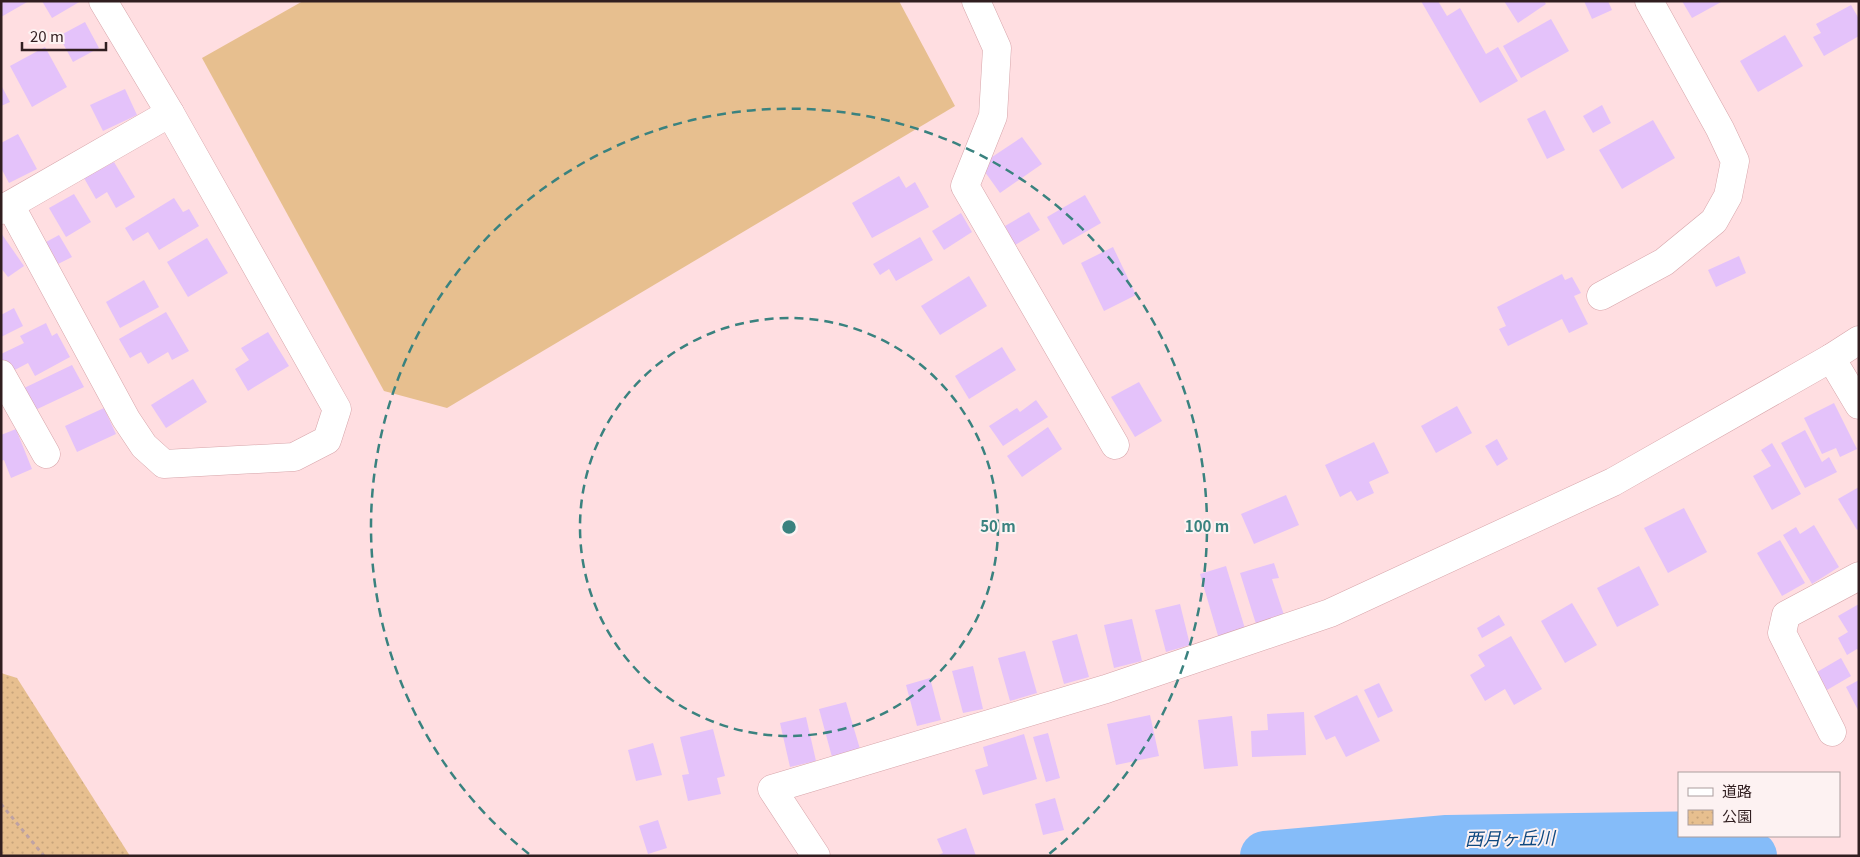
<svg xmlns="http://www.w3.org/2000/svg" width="1860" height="857" viewBox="0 0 1860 857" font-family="Georgia,'Noto Sans JP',serif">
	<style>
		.green { fill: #e7bf8f }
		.park { fill: url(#park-dots) }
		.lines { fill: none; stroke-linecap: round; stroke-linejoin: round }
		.river { stroke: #85bcf9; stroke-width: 50 }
		.building { fill: #e4c2fa }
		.minor-casing { stroke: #d7a5aa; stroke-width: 29 }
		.path { stroke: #bea2a4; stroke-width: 3; stroke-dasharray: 4 4; stroke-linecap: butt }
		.minor { stroke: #fff; stroke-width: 28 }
		.ring { fill: none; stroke: #3a827f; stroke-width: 2.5; stroke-dasharray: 9 6 }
		.labels { text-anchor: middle; stroke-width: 4; stroke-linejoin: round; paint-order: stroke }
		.water-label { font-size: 18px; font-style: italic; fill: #0f4980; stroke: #fdf2f2 }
		.centre { fill: #3a827f; stroke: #fdf2f2; stroke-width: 2.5 }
		.ring-label { font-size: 15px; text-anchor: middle; font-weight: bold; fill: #3a827f; stroke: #fdf2f2; stroke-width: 4; stroke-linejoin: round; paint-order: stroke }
	</style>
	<defs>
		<pattern id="park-dots" width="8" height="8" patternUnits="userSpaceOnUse" patternTransform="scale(1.25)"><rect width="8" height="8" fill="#e7bf8f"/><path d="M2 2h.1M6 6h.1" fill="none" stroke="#c7a47b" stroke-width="1.8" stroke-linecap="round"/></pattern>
	</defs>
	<rect width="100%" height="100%" fill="#ffdee1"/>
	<polygon class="green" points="303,1 899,1 955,106 447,408 384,391 202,58"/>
	<polygon class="park" points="1,673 17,678 130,856 1,856"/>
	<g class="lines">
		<polyline class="river" points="1265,856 1447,840 1712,836 1752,856"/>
	</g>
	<g class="building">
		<polygon points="1,1 29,1 1,17"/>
		<polygon points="42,1 81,1 52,18"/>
		<polygon points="1421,1 1438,1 1447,16 1460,8 1486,54 1498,47 1518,81 1480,103"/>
		<polygon points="1504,1 1544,1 1546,4 1518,23"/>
		<polygon points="1584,1 1608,1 1612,10 1592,19"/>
		<polygon points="1682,1 1723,1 1692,18"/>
		<polygon points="1851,5 1859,19 1859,36 1824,56 1813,37 1821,33 1816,24"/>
		<polygon points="1551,19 1569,51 1521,78 1503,46"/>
		<polygon points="85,22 99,48 73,62 59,36"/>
		<polygon points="1785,35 1803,66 1758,92 1740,61"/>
		<polygon points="45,47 67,87 32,107 10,66"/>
		<polygon points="1,85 10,102 1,106"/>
		<polygon points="125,89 137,115 103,131 90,105"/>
		<polygon points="1602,105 1611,123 1593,133 1583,116"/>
		<polygon points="1545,110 1565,150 1547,159 1527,119"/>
		<polygon points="1653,120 1675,158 1622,189 1599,150"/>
		<polygon points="18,134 37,169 9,183 1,168 1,143"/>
		<polygon points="1022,137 1042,164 1000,193 980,165"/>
		<polygon points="114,162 135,197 116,208 107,192 96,199 84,178"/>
		<polygon points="899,176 906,188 915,182 929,207 872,238 852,203"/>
		<polygon points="74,194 91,222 66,237 49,208"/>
		<polygon points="1085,195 1101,223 1063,245 1047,217"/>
		<polygon points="174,198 183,212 189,209 199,226 159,250 148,232 133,241 125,228"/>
		<polygon points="1029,212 1040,230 1015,245 1005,226"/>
		<polygon points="961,213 972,232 944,250 932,231"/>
		<polygon points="1,233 24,266 8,277 1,268"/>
		<polygon points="59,235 72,257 58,264 46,242"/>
		<polygon points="920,237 933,260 896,281 889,269 880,275 873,264"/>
		<polygon points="207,238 228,273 188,297 167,262"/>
		<polygon points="1113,247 1136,295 1104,311 1081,263"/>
		<polygon points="1739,256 1746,273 1716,287 1708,270"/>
		<polygon points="1562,274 1565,280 1572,277 1581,293 1574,296 1588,324 1569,333 1562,319 1508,346 1499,329 1506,326 1497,307"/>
		<polygon points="969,276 987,306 940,335 921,306"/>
		<polygon points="144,280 159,307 120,328 106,302"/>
		<polygon points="14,308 23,326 1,337 1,315"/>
		<polygon points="166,312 189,351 172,360 168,352 148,364 141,352 130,358 119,339"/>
		<polygon points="46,323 52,336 57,333 70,357 35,376 28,363 9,373 1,360 1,354 24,343 20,336"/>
		<polygon points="268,332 289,366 248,391 235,369 249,360 241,348"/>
		<polygon points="1002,347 1016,370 969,399 955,376"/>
		<polygon points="72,365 84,387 31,412 20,390"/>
		<polygon points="193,379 207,402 166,428 151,405"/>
		<polygon points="1139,382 1162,421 1135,437 1111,397"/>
		<polygon points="1036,400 1048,417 1003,446 989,426 1017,408 1020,412"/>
		<polygon points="1834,403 1857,449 1840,457 1836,448 1822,454 1804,418"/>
		<polygon points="1457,406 1472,433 1436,453 1421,426"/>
		<polygon points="104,408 116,434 77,452 65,426"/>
		<polygon points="1048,427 1062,449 1022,477 1007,456"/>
		<polygon points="16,429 32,469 11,478 4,460 1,461 1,435"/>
		<polygon points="1805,430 1822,462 1829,457 1837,472 1805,488 1781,443"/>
		<polygon points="1497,439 1508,459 1497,466 1485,446"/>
		<polygon points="1374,442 1389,473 1369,482 1374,493 1357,501 1351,491 1340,497 1325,465"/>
		<polygon points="1772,443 1801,494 1772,510 1753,476 1771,466 1761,450"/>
		<polygon points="1859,487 1859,529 1857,530 1838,499"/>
		<polygon points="1286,495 1299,525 1254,544 1241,514"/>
		<polygon points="1684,508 1707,552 1668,573 1644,528"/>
		<polygon points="1814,525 1839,567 1812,584 1783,535 1796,527 1800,534"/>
		<polygon points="1780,540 1805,583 1782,596 1757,553"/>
		<polygon points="1274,563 1279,578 1272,579 1284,615 1256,624 1240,573"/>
		<polygon points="1226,566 1246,632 1219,639 1200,574"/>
		<polygon points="1639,566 1659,605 1617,627 1597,588"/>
		<polygon points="1572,603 1597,645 1565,663 1541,621"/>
		<polygon points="1180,604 1190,645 1166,652 1155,610"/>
		<polygon points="1859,604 1859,651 1857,649 1847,655 1838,638 1848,632 1838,616"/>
		<polygon points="1499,615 1505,625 1482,638 1477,628"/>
		<polygon points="1132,619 1142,661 1114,668 1104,625"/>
		<polygon points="1077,634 1089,677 1064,684 1052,641"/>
		<polygon points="1511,636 1542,689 1514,705 1505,689 1485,701 1470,675 1485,666 1478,655"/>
		<polygon points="1025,651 1037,693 1010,701 998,658"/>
		<polygon points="1841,658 1851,676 1827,690 1817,672"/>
		<polygon points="973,666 983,709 963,713 952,671"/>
		<polygon points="930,678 941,720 917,726 906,685"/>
		<polygon points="1859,680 1859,712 1846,687"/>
		<polygon points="1379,683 1393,711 1378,718 1364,690"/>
		<polygon points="1357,695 1380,741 1346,757 1335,736 1326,740 1314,716"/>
		<polygon points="846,702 860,749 832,757 819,709"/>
		<polygon points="1304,712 1306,755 1252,757 1251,731 1268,730 1267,714"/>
		<polygon points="1150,715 1159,756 1116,765 1107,724"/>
		<polygon points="1232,716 1238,766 1204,769 1198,720"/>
		<polygon points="806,717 816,761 790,767 780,723"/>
		<polygon points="713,729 725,776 717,778 721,794 688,801 682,775 689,774 680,737"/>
		<polygon points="1048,733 1060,778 1046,782 1033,737"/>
		<polygon points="1024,734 1037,779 983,795 975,770 988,766 983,747"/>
		<polygon points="653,743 662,775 636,781 628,750"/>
		<polygon points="1055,798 1064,830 1043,835 1035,804"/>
		<polygon points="658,820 667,848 648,854 639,826"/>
		<polygon points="966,828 976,856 936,856 943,853 937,839"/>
	</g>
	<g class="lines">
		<defs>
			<g id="minor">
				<polyline points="976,1 997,48 993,116 965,186 1115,445"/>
				<polyline points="10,205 126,419 144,446 164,464 294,457 327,440 337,409 170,113 103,1"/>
				<polyline points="1,210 170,113"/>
				<polyline points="1601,296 1664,262 1714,221 1728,196 1735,161 1720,129 1649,1"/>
				<polyline points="1831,358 1859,405"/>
				<polyline points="1,374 46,454"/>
				<polyline points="1832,732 1782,633 1786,615 1859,576"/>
				<polyline points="816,856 772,789 1106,689 1330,613 1613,482 1831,358 1859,340"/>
			</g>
		</defs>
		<use href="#minor" class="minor-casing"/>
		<polyline class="path" points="1,804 44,856"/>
		<use href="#minor" class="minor"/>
	</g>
	<g class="ring">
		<circle cx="789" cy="527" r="209"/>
		<path d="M529 854A418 418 0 1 1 1049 854"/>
	</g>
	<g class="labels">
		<g class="water-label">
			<text transform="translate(1510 839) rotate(-1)" y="6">西月ヶ丘川</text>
		</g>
	</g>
	<circle cx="789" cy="527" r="8" class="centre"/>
	<g class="ring-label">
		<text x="998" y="532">50 m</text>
		<text x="1207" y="532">100 m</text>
	</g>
	<rect width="1860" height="857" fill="none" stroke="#311e20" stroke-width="5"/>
	<rect x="1678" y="772" width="162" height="65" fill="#fdf2f2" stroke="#ab9d9e"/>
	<rect x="1688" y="788" width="25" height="8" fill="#ffffff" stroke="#ab9d9e"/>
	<text x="1722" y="797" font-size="15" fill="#311e20">道路</text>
	<rect x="1688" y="810" width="25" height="15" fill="url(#park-dots)" stroke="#ab9d9e"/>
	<text x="1722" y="822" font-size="15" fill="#311e20">公園</text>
	<path d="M22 42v8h84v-8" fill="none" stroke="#311e20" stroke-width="2.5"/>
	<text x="30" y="42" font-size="15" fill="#311e20" stroke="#fdf2f2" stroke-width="4" paint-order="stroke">20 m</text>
</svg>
